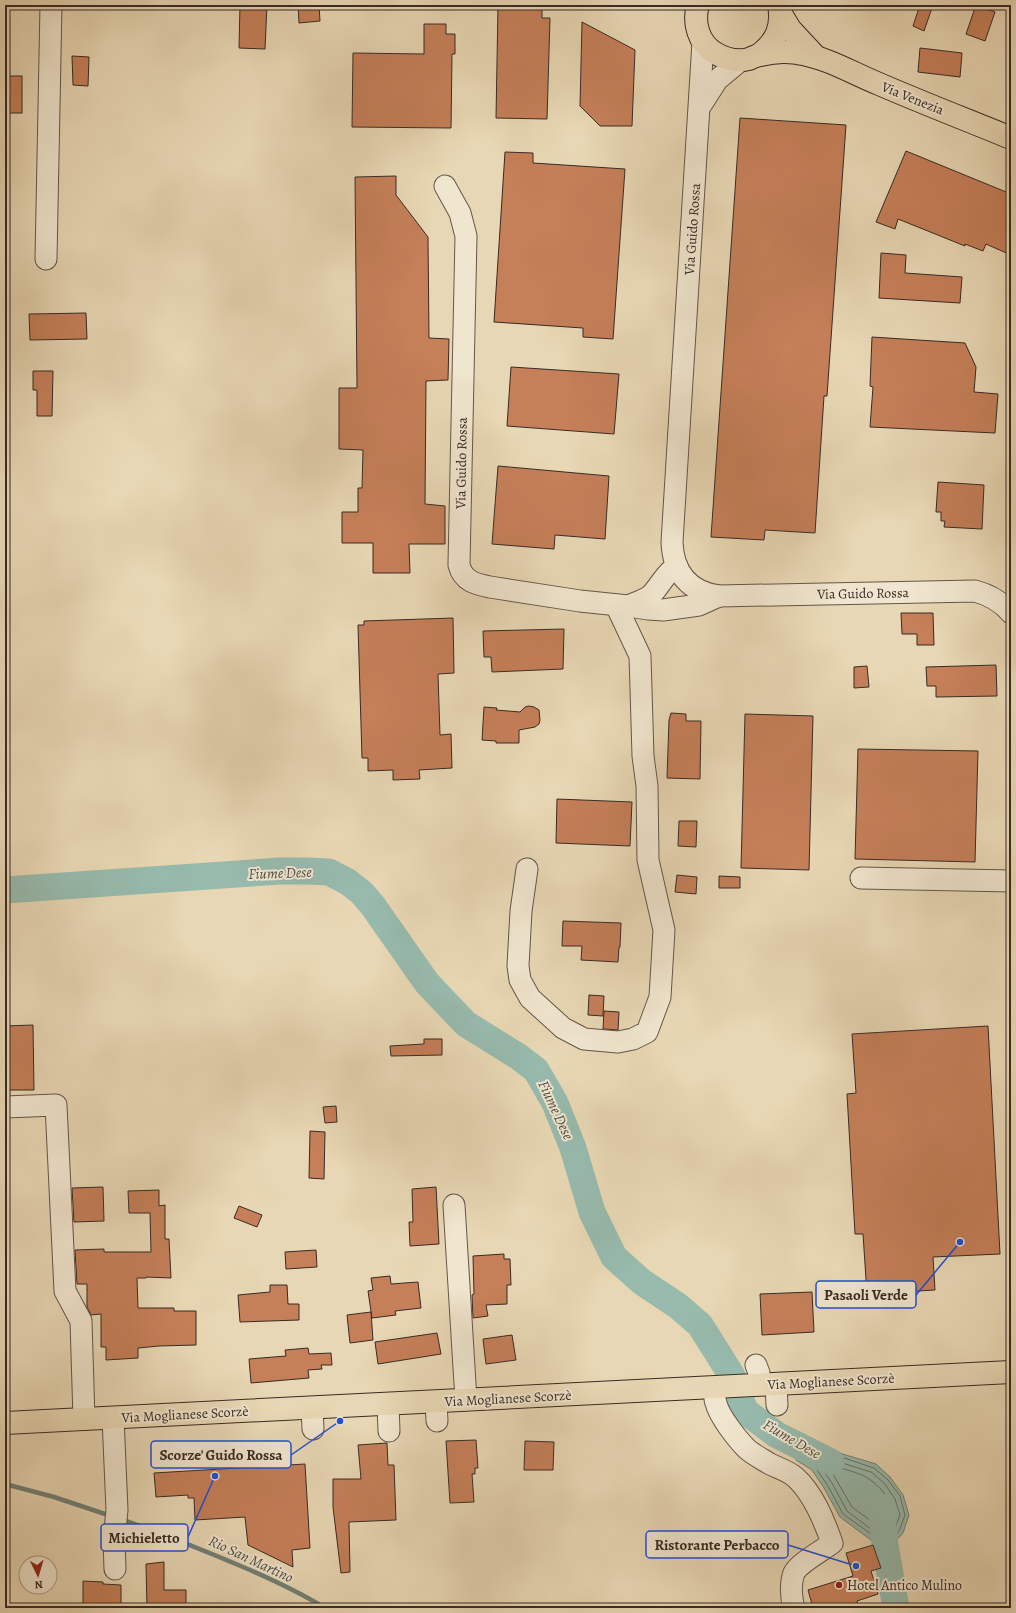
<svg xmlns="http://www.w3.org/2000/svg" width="1016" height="1613" viewBox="0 0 1016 1613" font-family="Alegreya,serif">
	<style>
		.water { fill: #97baad; stroke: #718177 }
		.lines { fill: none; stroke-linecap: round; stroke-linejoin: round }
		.shore { stroke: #677269; stroke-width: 1 }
		.stream { stroke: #718177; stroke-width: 4.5 }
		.river { stroke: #97baad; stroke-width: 27 }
		.building { fill: #c57f59; stroke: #372b25 }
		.minor-casing { stroke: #635649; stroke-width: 23 }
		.major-casing { stroke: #372b25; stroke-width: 24 }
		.minor { stroke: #f0e5ce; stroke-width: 21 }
		.major { stroke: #e8d7b4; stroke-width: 22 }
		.poi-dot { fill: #8f2418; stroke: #f0e5ce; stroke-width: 1.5 }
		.labels { text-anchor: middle; stroke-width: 4; stroke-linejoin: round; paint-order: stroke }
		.street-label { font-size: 14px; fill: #372b25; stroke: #f0e5ce }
		.poi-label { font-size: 14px; fill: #372b25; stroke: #f0e5ce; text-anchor: start }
		.water-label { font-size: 15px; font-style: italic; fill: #4f4f47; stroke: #f0e5ce }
		.leader { fill: none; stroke: #1d4ed8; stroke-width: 1.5 }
		.callout-dot { fill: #1d4ed8; stroke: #f0e5ce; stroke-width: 1.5 }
		.callout { fill: #f0e5ce; stroke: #1d4ed8; stroke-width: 1.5 }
		.callout-label { font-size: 15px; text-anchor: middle; font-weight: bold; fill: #372b25 }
	</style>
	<rect width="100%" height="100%" fill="#e8d7b4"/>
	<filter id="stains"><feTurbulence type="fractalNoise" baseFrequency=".005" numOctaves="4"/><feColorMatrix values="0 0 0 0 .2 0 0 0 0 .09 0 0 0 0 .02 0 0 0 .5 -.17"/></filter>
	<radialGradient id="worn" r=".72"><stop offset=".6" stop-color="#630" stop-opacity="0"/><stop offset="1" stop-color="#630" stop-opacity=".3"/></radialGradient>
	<polygon class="water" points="801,1439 836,1452 876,1464 890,1477 903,1495 909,1515 903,1533 894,1543 875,1547 871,1540 840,1517 824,1488 812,1470 796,1460"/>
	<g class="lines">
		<g class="shore">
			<polygon points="805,1445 874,1468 888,1480 900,1496 905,1515 899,1531 892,1539 878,1542 874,1536 843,1514 828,1486 815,1467 801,1458 803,1446"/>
			<polygon points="807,1452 871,1472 884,1483 895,1499 900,1515 895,1528 889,1534 880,1536 847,1511 832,1483 819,1465 806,1456"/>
			<path d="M830,1467C838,1466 863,1474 869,1479C885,1490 902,1512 886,1529H882L852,1507L830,1469Z"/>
		</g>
		<g class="stream">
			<polyline points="5,1484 54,1497 111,1516"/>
			<path d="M121,1519C163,1534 203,1550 243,1567C271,1579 299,1592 325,1608"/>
		</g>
		<g class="river">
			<polyline points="5,890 280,871 309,871 329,872 348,882 362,893 373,906 427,983 466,1024 519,1057 536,1070 555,1103 573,1148 592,1212 614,1257 642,1282 678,1306 700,1325 732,1376 745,1411 777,1435 831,1462"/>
			<polyline points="881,1507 885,1545 896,1608"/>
		</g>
	</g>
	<g class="building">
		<polygon points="240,5 267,5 265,49 239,48"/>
		<polygon points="298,5 319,5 320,21 299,23"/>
		<polygon points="498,5 542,5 542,18 550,18 547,119 496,118"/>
		<polygon points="920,5 933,5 924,31 913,26"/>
		<polygon points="976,5 995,12 985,41 966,34"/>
		<polygon points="582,22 635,50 632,126 600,126 580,106"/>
		<polygon points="424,24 446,24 446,34 455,34 455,54 452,54 451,128 352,127 353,53 424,54"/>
		<polygon points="920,48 962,53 960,77 918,72"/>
		<polygon points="72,56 89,57 88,86 73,85"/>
		<rect x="5" y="76" width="17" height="37"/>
		<polygon points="740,118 846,125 827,396 824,396 815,533 765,530 764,540 711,537"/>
		<polygon points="906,151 1011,194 1011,255 986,244 983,251 965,244 965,246 898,219 895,229 876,222"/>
		<polygon points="505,152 533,153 533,163 625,169 613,339 583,337 583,328 494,322"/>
		<polygon points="396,176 396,195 428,237 429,338 449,339 448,380 426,381 425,504 445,506 445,544 409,544 410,573 373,573 373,543 342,543 342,512 358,512 358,488 362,488 363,450 339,449 339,388 357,388 355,177"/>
		<polygon points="881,253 906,255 905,273 962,277 960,303 879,298"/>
		<polygon points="86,313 87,339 30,340 29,314"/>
		<polygon points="872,337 965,343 976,367 974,392 998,394 995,433 870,427 873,387 870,386"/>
		<polygon points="511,367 619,374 614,434 507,426"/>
		<polygon points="33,371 53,371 52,416 37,416 37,390 33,390"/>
		<polygon points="498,466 609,476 605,539 555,535 554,549 492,544"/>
		<polygon points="938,482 984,485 982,529 944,527 945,521 941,521 941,512 936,512"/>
		<polygon points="901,613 933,613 934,645 917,645 917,634 902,634"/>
		<polygon points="453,618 454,673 438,674 440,735 451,734 452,768 419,770 420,779 393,780 393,770 368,771 368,758 362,758 358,625 364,625 364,621"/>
		<polygon points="564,629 563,669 492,672 491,657 484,657 483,631"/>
		<polygon points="996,665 997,696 936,697 936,686 927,686 926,667"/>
		<polygon points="867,666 869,687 854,688 854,667"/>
		<polygon points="529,706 534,707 539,710 540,720 539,724 535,727 519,730 519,743 496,743 496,741 482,740 484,707 497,708 496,710 520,712 525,707"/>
		<polygon points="671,713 686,714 686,721 701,721 700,779 667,778 669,720"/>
		<polygon points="745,714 813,716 809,870 741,868"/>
		<polygon points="858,749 978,751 975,862 855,859"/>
		<polygon points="557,799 632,802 630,846 556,843"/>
		<polygon points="679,821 697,821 696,847 678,846"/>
		<polygon points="677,875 697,877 696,894 675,892"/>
		<polygon points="719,876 740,877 740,888 719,888"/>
		<polygon points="563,921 621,923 620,947 619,947 618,962 581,960 582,946 562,946"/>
		<polygon points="589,995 604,996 603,1016 588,1015"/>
		<polygon points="604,1011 619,1012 618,1030 603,1029"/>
		<polygon points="33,1025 34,1090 5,1090 5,1026"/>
		<polygon points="988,1026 1000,1254 933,1257 935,1290 867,1294 863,1234 855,1234 847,1094 856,1093 852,1034"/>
		<polygon points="424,1039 442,1039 442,1055 391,1056 390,1046 424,1044"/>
		<polygon points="336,1106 337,1122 325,1123 323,1107"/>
		<polygon points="310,1131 325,1132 324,1179 309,1178"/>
		<polygon points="103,1187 104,1221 74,1222 72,1188"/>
		<polygon points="436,1187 439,1244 410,1246 409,1222 413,1222 412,1189"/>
		<polygon points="159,1190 159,1206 165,1205 165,1239 169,1239 171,1278 146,1277 146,1278 137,1278 138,1308 174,1308 174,1311 196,1311 196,1345 159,1346 138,1348 138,1358 106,1360 106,1347 101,1347 101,1314 91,1315 87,1307 87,1284 77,1284 75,1250 104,1249 104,1252 151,1252 150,1213 129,1213 128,1191"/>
		<polygon points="239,1206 262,1215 257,1227 234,1218"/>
		<polygon points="316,1250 317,1267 286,1269 285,1252"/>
		<polygon points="504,1254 504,1259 510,1259 511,1285 507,1285 507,1304 486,1305 488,1316 473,1318 472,1295 474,1294 473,1256"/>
		<polygon points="390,1276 391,1284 418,1282 421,1308 395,1311 396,1315 372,1318 368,1291 373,1290 371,1278"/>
		<polygon points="270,1285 287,1285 288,1304 299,1304 299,1320 240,1322 238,1295 270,1292"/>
		<polygon points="812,1292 814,1332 762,1335 760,1294"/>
		<polygon points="371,1312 373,1340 350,1343 347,1315"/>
		<polygon points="437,1333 441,1354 378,1364 375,1342"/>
		<polygon points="512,1335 516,1360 486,1364 483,1339"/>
		<polygon points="308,1348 309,1354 331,1353 332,1365 321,1365 322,1369 308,1370 309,1378 251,1383 249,1359 286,1356 285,1350"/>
		<polygon points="476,1440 478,1468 475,1468 475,1474 472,1474 474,1502 450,1503 446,1441"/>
		<polygon points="525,1441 554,1442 553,1470 524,1470"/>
		<polygon points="387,1443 388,1465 394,1465 396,1520 349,1522 350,1572 341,1573 333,1507 333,1479 361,1479 358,1445"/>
		<polygon points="305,1464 310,1548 292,1550 293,1567 248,1545 245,1517 195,1520 194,1498 188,1498 188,1495 156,1497 154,1473"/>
		<polygon points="873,1545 881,1568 871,1571 878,1594 857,1601 859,1608 813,1608 808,1590 853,1576 846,1553"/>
		<polygon points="164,1562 164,1590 186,1590 186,1608 147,1608 146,1564"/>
		<polygon points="83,1581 103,1582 103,1584 121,1585 121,1608 101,1608 101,1605 83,1605"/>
	</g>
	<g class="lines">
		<defs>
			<g id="minor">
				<path d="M703,42L672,542C673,572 689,592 719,596L975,591C990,595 1001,601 1011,613"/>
				<polyline points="701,105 717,80 741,60"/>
				<path d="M445,186L460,213L466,236L459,565C463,581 475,584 490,587L580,601L628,606L648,609L663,610L699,605L719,596"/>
				<polyline points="46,259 51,5"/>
				<path d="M628,606C635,603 645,600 651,595C661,585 665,573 677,566"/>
				<polyline points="527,869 521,911 518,966 520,980 530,998 563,1028 584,1039 618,1042 633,1039 647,1032 660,997 664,930 648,860 647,786 643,756 640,656 616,605"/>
				<polyline points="861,878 1011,881"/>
				<polyline points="5,1107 56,1105 65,1291 81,1321 84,1419"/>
				<polyline points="454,1205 466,1400"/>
				<polyline points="756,1365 759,1373 759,1385"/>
				<polyline points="776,1384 777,1405"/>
				<path d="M714,1388C715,1393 714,1398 716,1403C719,1416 737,1439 747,1449C754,1455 762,1459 770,1464C778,1468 788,1471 795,1477C813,1493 824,1520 832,1543C822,1551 799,1563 794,1573C790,1583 791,1598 794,1608"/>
				<polyline points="436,1402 437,1421"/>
				<polyline points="388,1404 389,1431"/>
				<polyline points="312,1408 313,1429"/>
				<polyline points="113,1418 117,1510 114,1540 115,1569"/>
			</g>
			<g id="major">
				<path d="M698,5C693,22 698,43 715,53C725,59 738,62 749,59C753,57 757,55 761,55C772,52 785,51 797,53C826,57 852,73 879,84C923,103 967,120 1011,138"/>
				<polyline points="781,14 790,29 816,57"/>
				<path d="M759,55C776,42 783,27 779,5"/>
				<polyline points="5,1423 1011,1372"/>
			</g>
		</defs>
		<use href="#minor" class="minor-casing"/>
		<use href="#major" class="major-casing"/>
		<use href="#minor" class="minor"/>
		<use href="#major" class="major"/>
	</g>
	<circle class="poi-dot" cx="839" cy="1585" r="4"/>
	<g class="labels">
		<g class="street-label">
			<text transform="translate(913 98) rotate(22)" y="5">Via Venezia</text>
			<text transform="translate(692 229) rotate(-86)" y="5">Via Guido Rossa</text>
			<text transform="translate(461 463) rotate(-89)" y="5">Via Guido Rossa</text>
			<text transform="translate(863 593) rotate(-1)" y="5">Via Guido Rossa</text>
			<text transform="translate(831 1381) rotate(-3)" y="5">Via Moglianese Scorzè</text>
			<text transform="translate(508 1398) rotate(-3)" y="5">Via Moglianese Scorzè</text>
			<text transform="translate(185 1414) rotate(-3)" y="5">Via Moglianese Scorzè</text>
		</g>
		<g class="poi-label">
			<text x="847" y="1590">Hotel Antico Mulino</text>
		</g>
		<g class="water-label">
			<text transform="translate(280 873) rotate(-2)" y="5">Fiume Dese</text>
			<text transform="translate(556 1110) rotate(65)" y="5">Fiume Dese</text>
			<text transform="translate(792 1439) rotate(30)" y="5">Fiume Dese</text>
			<text transform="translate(251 1559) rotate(25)" y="5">Rio San Martino</text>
		</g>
	</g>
	<path class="leader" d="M960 1242L916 1295M340 1421L291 1455M215 1476L188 1537M856 1566L788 1545"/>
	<g class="callout-dot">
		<circle cx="960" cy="1242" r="4"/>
		<circle cx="340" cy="1421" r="4"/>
		<circle cx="215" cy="1476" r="4"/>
		<circle cx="856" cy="1566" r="4"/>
	</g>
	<g class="callout">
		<rect x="816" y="1281" width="100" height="27" rx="4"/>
		<rect x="151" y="1441" width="140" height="27" rx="4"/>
		<rect x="101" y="1524" width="87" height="27" rx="4"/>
		<rect x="646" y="1531" width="142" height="27" rx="4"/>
	</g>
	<g class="callout-label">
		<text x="866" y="1300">Pasaoli Verde</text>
		<text x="221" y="1460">Scorze' Guido Rossa</text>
		<text x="144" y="1543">Michieletto</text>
		<text x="717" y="1550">Ristorante Perbacco</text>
	</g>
	<rect width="1016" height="1613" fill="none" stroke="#e8d7b4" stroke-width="20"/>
	<rect x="6" y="6" width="1004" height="1601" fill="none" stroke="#372b25" stroke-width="2"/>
	<rect x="10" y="10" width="996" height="1593" fill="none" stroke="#372b25"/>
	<g transform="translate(38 1575) rotate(175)"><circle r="19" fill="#f0e5ce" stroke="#a69b8a"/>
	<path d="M0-3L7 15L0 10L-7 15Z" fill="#8f2418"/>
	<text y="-6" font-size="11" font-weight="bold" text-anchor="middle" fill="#372b25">N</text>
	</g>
	<rect width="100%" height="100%" filter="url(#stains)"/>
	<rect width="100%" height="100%" fill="url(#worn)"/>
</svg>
